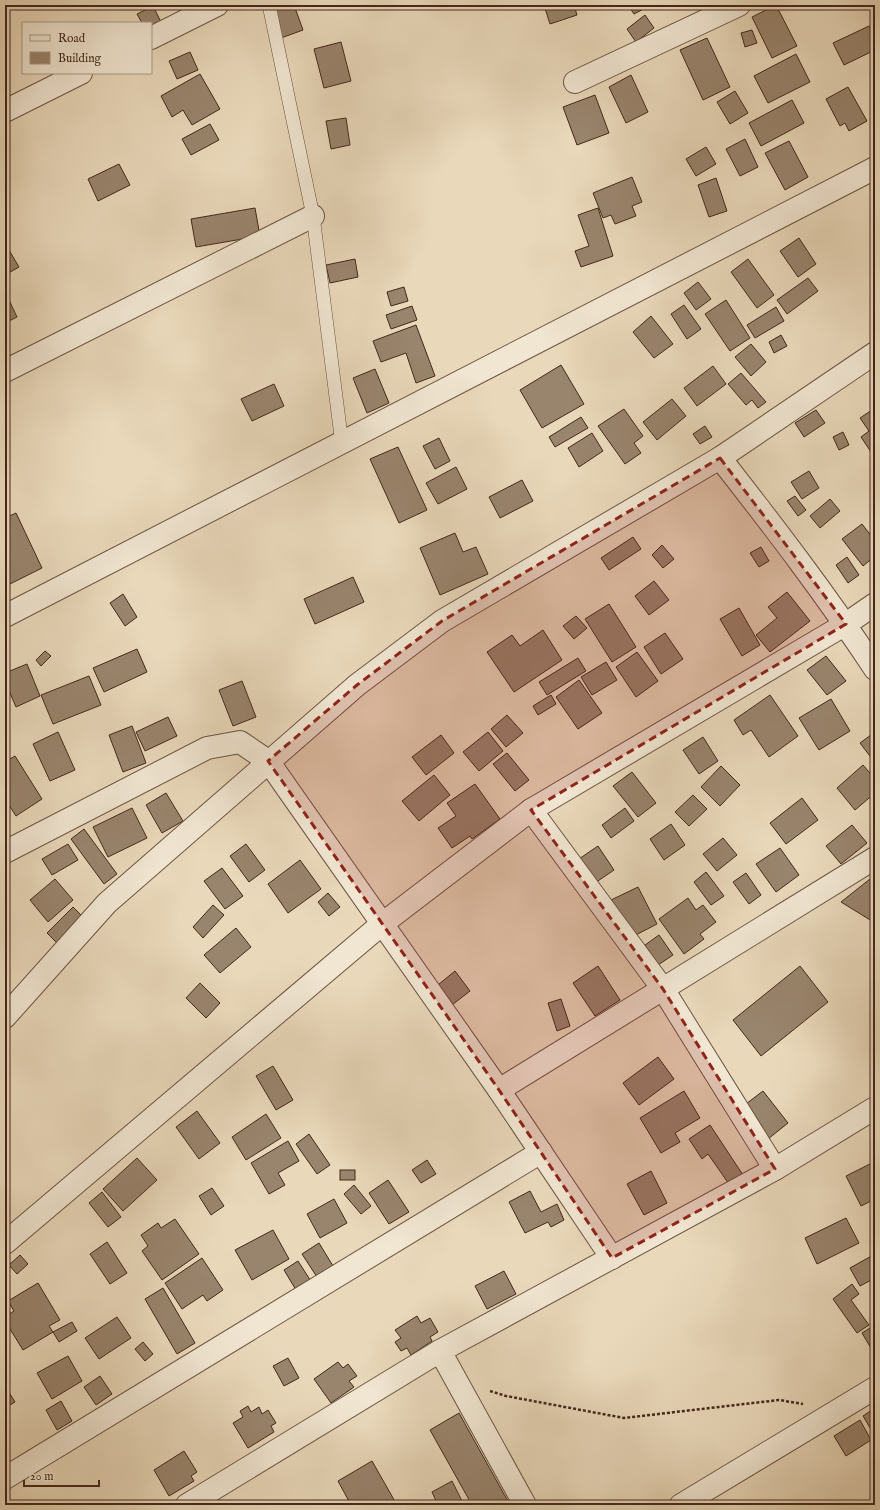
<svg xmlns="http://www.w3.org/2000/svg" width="880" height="1510" viewBox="0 0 880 1510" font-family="'IM FELL English',serif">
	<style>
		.building { fill: #99846d; stroke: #43281a }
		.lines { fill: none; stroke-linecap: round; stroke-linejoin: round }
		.lane-casing { stroke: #6c5442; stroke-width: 14 }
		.street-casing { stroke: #6c5442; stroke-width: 24 }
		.path { stroke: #43281a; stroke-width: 2.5; stroke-dasharray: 3 2; stroke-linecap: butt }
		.lane { stroke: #f1e6d2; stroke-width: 13 }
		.street { stroke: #f1e6d2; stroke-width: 22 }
		.marked { fill: #8f2418; fill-opacity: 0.2; stroke: #8f2418; stroke-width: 3; stroke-dasharray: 8 5; stroke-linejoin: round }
	</style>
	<rect width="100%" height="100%" fill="#e9d8ba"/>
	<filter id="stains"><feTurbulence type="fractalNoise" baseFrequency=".005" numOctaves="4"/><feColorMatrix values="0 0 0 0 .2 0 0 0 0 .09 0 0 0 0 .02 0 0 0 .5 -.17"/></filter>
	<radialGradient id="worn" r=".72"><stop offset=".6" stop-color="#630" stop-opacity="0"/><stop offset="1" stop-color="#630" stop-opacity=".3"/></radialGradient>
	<g class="building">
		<polygon points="269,5 294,5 303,30 281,38"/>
		<polygon points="544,5 574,5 577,15 550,24"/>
		<polygon points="628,5 651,5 634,14"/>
		<polygon points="776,5 797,46 772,58 752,17"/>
		<polygon points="153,6 163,26 151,32 151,23 142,23 137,14"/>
		<polygon points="645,15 654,28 636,42 627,29"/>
		<polygon points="869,26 875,37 875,50 844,65 833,43"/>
		<polygon points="752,30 757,43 745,47 741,33"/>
		<polygon points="707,38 730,87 703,100 680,50"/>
		<polygon points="341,42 351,81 324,88 314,49"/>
		<polygon points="190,52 198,70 177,79 169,61"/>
		<polygon points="796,54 810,82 768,103 754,76"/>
		<polygon points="200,74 220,109 192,125 183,110 172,117 161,96"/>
		<polygon points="631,75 648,112 626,123 609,87"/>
		<polygon points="848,87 867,121 849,131 845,123 840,126 826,99"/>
		<polygon points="735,91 748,113 730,124 717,102"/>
		<polygon points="595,95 609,133 577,145 563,107"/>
		<polygon points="792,100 804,123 761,146 749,123"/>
		<polygon points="346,118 350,145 331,149 326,121"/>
		<polygon points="210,124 219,140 191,155 182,139"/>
		<polygon points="745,139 758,167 740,176 726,149"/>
		<polygon points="789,141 808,177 785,190 765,153"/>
		<polygon points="706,147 716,164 696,176 686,159"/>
		<polygon points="119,164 130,185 98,201 88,179"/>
		<polygon points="632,177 642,202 632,206 636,216 615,224 611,215 603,218 593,193"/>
		<polygon points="716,178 727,211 709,217 698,185"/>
		<polygon points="255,208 260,236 196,247 191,219"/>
		<polygon points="598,208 613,256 581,267 575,251 589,246 578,215"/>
		<polygon points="799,238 816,264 798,277 780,251"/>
		<polygon points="9,250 19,267 5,275 5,253"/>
		<polygon points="355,259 358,277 330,283 326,265"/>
		<polygon points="748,259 774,295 757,308 731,272"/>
		<polygon points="808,278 818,291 787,314 777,300"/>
		<polygon points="698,282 711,299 696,310 684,293"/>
		<polygon points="404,287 408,301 391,306 387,292"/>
		<polygon points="8,298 17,317 5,323 5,299"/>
		<polygon points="726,300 750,338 730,351 705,314"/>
		<polygon points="684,305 701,329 687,339 671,314"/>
		<polygon points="412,306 417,320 391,329 386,315"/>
		<polygon points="776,307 784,321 755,338 747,325"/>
		<polygon points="651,316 673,344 654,358 633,332"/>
		<polygon points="416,325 435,376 416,383 406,353 381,362 373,341"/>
		<polygon points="781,335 787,346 774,353 769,342"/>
		<polygon points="751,344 766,362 751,376 735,357"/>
		<polygon points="561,365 584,404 542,428 520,390"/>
		<polygon points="713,366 726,384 697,406 684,388"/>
		<polygon points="375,369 389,403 367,413 353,378"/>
		<polygon points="741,373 766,402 758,408 752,400 746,405 728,384"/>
		<polygon points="274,384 284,406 252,421 241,399"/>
		<polygon points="672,399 686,416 657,440 643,422"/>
		<polygon points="875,408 875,458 861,437 869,431 860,418"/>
		<polygon points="624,409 643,436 634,443 641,453 625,464 598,426"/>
		<polygon points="816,410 825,423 804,437 795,423"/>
		<polygon points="581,417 588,428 555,447 549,437"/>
		<polygon points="705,426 712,437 700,444 693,434"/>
		<polygon points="843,432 849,445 839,450 833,437"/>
		<polygon points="592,433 603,451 579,467 568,448"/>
		<polygon points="439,438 450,461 435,469 423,446"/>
		<polygon points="398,447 427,510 399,523 370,459"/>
		<polygon points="456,467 467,489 438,504 426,483"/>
		<polygon points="809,471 819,488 802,499 791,482"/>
		<polygon points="522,480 533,501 500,518 489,497"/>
		<polygon points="795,496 806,510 798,516 787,501"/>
		<polygon points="830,499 840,511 820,528 810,516"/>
		<polygon points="16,513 42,568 8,585 5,578 5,518"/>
		<polygon points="862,524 875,541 875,556 863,566 842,539"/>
		<polygon points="455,533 463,552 476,547 488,574 440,595 420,548"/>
		<polygon points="633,537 641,549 609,570 601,558"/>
		<polygon points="662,545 674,559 663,568 652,555"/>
		<polygon points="761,547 769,561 759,567 750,553"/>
		<polygon points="847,557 859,575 848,583 836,565"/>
		<polygon points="353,577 364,602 315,624 304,599"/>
		<polygon points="654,581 669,600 649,615 635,596"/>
		<polygon points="787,592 810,621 770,652 756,635 777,618 768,607"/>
		<polygon points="123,594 137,617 125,626 110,603"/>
		<polygon points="609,604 636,647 612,662 585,619"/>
		<polygon points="739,608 760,645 742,656 720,619"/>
		<polygon points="576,616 587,628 574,639 563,626"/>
		<polygon points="543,630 562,660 514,692 487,652 512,635 520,646"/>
		<polygon points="665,633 683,659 661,674 644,647"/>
		<polygon points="137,649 147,672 104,692 93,668"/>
		<polygon points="45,651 51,656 41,666 36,660"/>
		<polygon points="637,652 658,681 636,697 616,667"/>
		<polygon points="826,656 846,681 827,695 807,670"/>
		<polygon points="578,658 586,671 547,695 539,682"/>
		<polygon points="606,662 617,680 592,695 581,677"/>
		<polygon points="27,664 40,696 16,707 5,681 5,673"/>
		<polygon points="89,676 101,705 53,724 41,695"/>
		<polygon points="579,680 602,713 578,729 556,697"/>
		<polygon points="242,681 256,717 233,726 219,690"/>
		<polygon points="551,695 556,704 538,715 533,706"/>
		<polygon points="770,695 798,736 769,757 751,730 743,735 734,720"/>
		<polygon points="831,699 850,731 819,750 799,718"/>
		<polygon points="507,715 523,733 506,747 491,729"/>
		<polygon points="168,717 177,736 145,751 136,732"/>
		<polygon points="132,726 146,763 123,772 109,735"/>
		<polygon points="58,732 75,770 50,781 33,744"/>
		<polygon points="488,732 503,751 479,771 463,752"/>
		<polygon points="875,732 875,759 873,760 860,743"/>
		<polygon points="441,735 454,753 426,775 412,757"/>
		<polygon points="703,737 718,761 699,774 683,750"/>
		<polygon points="507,753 529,780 515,791 493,764"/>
		<polygon points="15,756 42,799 16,816 5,799 5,762"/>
		<polygon points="863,765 875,779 875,793 855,810 837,788"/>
		<polygon points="721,766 740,785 720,806 701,787"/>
		<polygon points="632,772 656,803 638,817 613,786"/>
		<polygon points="434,775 450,795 419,821 402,801"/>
		<polygon points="475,784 500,819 472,839 470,836 452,848 438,828 456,816 447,803"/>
		<polygon points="166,793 183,821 162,833 146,805"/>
		<polygon points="693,795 707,809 689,826 675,812"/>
		<polygon points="802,798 818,820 786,844 770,823"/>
		<polygon points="132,808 147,838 108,857 93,827"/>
		<polygon points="625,808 634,821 611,838 602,825"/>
		<polygon points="671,824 685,845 664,860 650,839"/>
		<polygon points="852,825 867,843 841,864 826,846"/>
		<polygon points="84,829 117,874 104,884 71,839"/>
		<polygon points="723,838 737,855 717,871 703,854"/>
		<polygon points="68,844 78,860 52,875 42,859"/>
		<polygon points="246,844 265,870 249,882 230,856"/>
		<polygon points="598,846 614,870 589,887 573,863"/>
		<polygon points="780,848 799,875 776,892 756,864"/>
		<polygon points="300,860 321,889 288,913 268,884"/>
		<polygon points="222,868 243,896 225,909 204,881"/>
		<polygon points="706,872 724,896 711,905 694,882"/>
		<polygon points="746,873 761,895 749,904 733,882"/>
		<polygon points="875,875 875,923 841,902"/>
		<polygon points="55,879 73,900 48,922 30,900"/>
		<polygon points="638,887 657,924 630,938 611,900"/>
		<polygon points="328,893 340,907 329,916 318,902"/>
		<polygon points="688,898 696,910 703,905 716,922 700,934 704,939 684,954 659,919"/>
		<polygon points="213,905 224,915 203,938 193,927"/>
		<polygon points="73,907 88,922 63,949 47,933"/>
		<polygon points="236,928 251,947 220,973 204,955"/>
		<polygon points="659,935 673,955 658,965 645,945"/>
		<polygon points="598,966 620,1000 595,1016 573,983"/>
		<polygon points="800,966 828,1002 761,1056 733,1020"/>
		<polygon points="455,971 470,991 448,1008 433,989"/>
		<polygon points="200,983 220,1003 206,1018 186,998"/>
		<polygon points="561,999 570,1026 557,1031 548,1003"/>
		<polygon points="658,1057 674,1079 639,1105 623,1083"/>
		<polygon points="273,1066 293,1100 276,1110 256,1076"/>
		<polygon points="684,1091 700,1118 675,1133 680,1142 661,1153 640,1118"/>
		<polygon points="763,1091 788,1123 768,1139 742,1107"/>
		<polygon points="197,1111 220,1143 199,1159 176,1127"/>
		<polygon points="266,1114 281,1138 246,1160 232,1137"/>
		<polygon points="710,1125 743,1175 729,1184 708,1154 702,1159 689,1139"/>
		<polygon points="309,1134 330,1165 317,1174 296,1144"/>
		<polygon points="288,1141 299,1161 278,1173 285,1185 269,1194 251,1163"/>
		<polygon points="137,1158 157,1180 123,1211 103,1189"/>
		<polygon points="427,1160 436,1174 421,1183 412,1170"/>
		<polygon points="872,1163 875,1169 875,1199 861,1206 846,1176"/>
		<rect x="340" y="1170" width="15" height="10"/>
		<polygon points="651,1171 667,1203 644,1215 627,1184"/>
		<polygon points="388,1180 409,1212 389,1224 369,1193"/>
		<polygon points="354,1185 371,1206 361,1214 344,1194"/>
		<polygon points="212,1188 224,1206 211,1215 199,1196"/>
		<polygon points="530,1191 541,1212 557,1204 564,1220 551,1227 548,1222 525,1233 509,1202"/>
		<polygon points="102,1192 121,1217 108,1227 89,1203"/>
		<polygon points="334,1199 347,1223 320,1238 307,1214"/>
		<polygon points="846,1218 859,1243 817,1264 805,1238"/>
		<polygon points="175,1219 199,1254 162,1280 142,1251 148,1246 141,1235 158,1223 161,1228"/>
		<polygon points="273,1230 289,1259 252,1280 235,1250"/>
		<polygon points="107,1242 127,1273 110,1284 90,1254"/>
		<polygon points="319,1243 333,1266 317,1277 302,1254"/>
		<polygon points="875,1254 875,1278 860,1286 850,1268"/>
		<polygon points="20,1255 28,1264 17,1274 9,1265"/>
		<polygon points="202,1258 223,1290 207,1301 203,1295 182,1309 165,1283"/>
		<polygon points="298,1261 314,1286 299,1295 284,1270"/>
		<polygon points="504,1271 516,1294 487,1309 475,1286"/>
		<polygon points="38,1283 60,1320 49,1326 53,1332 23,1350 5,1321 5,1317 14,1311 8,1301"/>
		<polygon points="852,1284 859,1294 851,1300 869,1325 857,1333 833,1299"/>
		<polygon points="163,1288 195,1343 177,1354 145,1299"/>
		<polygon points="417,1316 421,1323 430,1318 438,1332 430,1337 432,1341 411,1355 407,1348 401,1351 395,1342 401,1338 395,1330"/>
		<polygon points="117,1317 131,1338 99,1359 85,1338"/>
		<polygon points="72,1322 77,1331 59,1342 53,1332"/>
		<polygon points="875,1325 875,1355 862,1333"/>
		<polygon points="143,1342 153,1354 145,1361 135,1349"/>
		<polygon points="68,1356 82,1381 52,1399 37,1373"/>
		<polygon points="288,1358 299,1378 284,1386 273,1366"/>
		<polygon points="338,1362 343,1368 348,1364 357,1376 349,1381 354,1387 331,1403 314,1379"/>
		<polygon points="100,1376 112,1394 96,1405 84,1387"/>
		<polygon points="5,1386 15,1402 5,1408"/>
		<polygon points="61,1401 72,1421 57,1430 46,1410"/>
		<polygon points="248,1406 251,1412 259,1407 262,1414 268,1410 276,1423 271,1426 274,1432 248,1448 233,1423 243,1417 240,1411"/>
		<polygon points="875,1408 875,1436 863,1416"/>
		<polygon points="459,1413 510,1505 472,1505 430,1430"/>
		<polygon points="860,1420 871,1440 846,1456 834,1436"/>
		<polygon points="184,1451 197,1472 191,1476 194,1481 169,1496 154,1470"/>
		<polygon points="372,1461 397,1505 351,1505 338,1481"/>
		<polygon points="452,1481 464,1505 438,1505 432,1492"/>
	</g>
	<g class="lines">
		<defs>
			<polyline id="lane" points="269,5 313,216 342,444"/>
			<g id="street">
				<polyline points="151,38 217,5"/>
				<polyline points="575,82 739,5"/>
				<polyline points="5,111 81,73"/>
				<polyline points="5,371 313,216"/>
				<path d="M720,458C774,527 827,596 875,669"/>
				<polyline points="5,616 875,168"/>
				<polyline points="531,810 663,989 775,1169"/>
				<polyline points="5,852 207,748 240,742 268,761 499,1090 612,1258"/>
				<polyline points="5,1017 107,903 357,685 442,621 720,458 875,353"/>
				<polyline points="499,1090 875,858"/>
				<polyline points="5,1243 382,924 531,810 846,624 875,604"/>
				<polyline points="440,1351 525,1505"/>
				<polyline points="5,1478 541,1152"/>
				<polyline points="187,1505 440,1351 775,1169 875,1108"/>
				<polyline points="681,1505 875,1388"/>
			</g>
		</defs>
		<use href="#lane" class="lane-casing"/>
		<use href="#street" class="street-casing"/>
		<polyline class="path" points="490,1391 506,1396 624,1418 779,1400 803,1404"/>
		<use href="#lane" class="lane"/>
		<use href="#street" class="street"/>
	</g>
	<path class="marked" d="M720,458L846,624L531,810L663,989L775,1169L612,1258L499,1090L268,761L357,685L442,621Z"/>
	<rect width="880" height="1510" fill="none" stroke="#e9d8ba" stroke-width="20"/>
	<rect x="6" y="6" width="868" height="1498" fill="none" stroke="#43281a" stroke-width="2"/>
	<rect x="10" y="10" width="860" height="1490" fill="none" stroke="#43281a"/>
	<rect x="22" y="22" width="130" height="52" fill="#f1e6d2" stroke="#ab9a88"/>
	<rect x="30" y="35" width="20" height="6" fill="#f1e6d2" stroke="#ab9a88"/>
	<text x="58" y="42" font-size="12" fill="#43281a">Road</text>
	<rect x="30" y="52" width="20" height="12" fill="#99846d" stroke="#ab9a88"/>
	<text x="58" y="62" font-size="12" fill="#43281a">Building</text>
	<path d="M24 1480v6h75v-6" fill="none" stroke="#43281a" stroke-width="2"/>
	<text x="30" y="1480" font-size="12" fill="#43281a" stroke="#f1e6d2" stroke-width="3" paint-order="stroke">20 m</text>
	<rect width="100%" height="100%" filter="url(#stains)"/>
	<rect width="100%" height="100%" fill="url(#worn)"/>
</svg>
